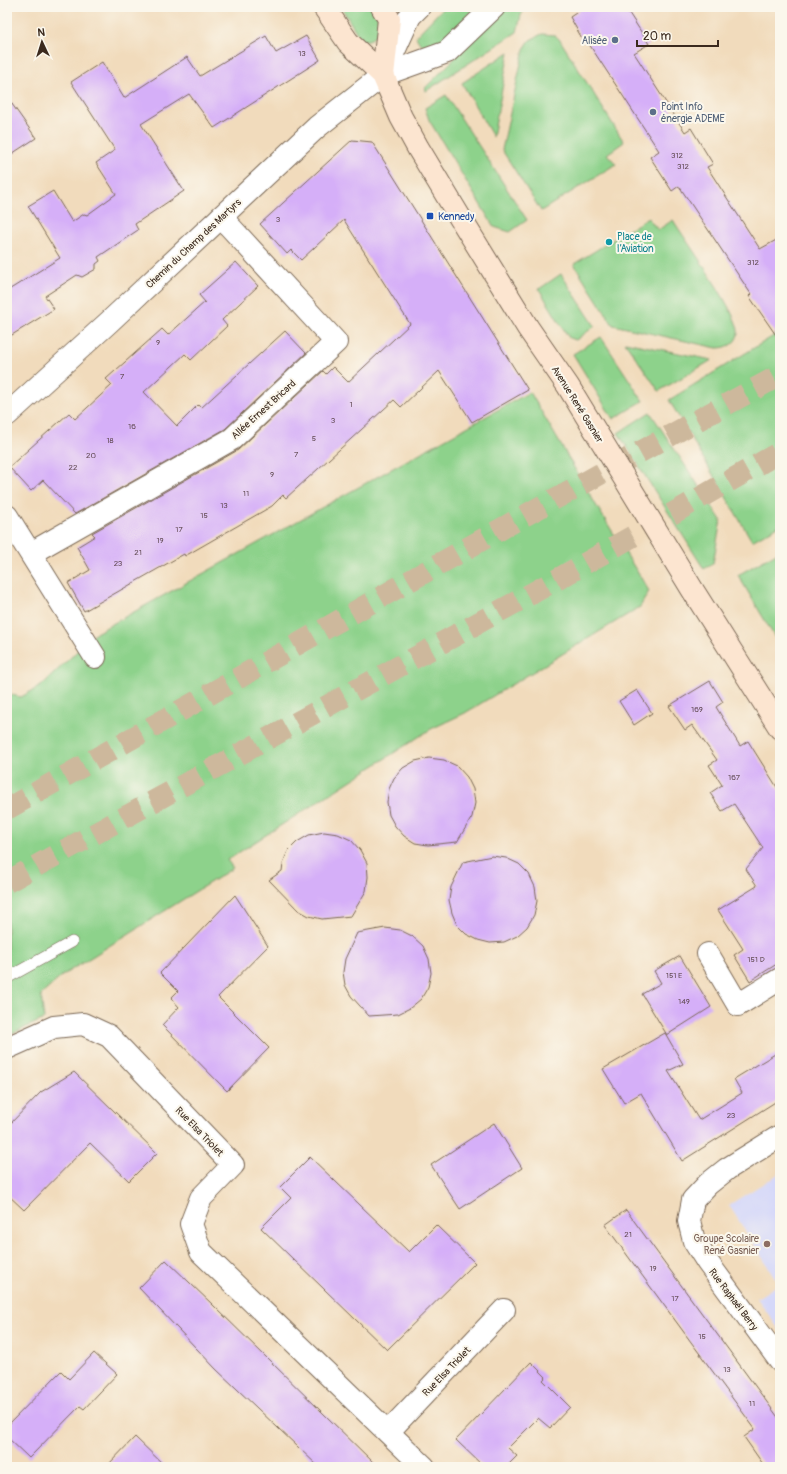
<svg xmlns="http://www.w3.org/2000/svg" width="787" height="1474" viewBox="0 0 787 1474" font-family="Pangolin,sans-serif">
	<style>
		.built { fill: #d5d8f9 }
		.green { fill: #8dd28b; stroke: #647e54 }
		.building { fill: #d5aff8 }
		.lines { fill: none; stroke-linecap: round; stroke-linejoin: round }
		.motorway-tunnel { stroke: #cdb89c; stroke-width: 22; stroke-dasharray: 22 11; stroke-linecap: butt }
		.service-casing { stroke: #7b6855; stroke-width: 12 }
		.minor-casing { stroke: #7b6855; stroke-width: 24 }
		.tertiary-casing { stroke: #7b6855; stroke-width: 24 }
		.secondary-casing { stroke: #7b6855; stroke-width: 24 }
		.service { stroke: #fff; stroke-width: 11 }
		.minor { stroke: #fff; stroke-width: 22 }
		.tertiary { stroke: #fff; stroke-width: 22 }
		.secondary { stroke: #fce5d0; stroke-width: 22 }
		.service-dot { fill: #5c6f8a; stroke: #fbf7ec; stroke-width: 1.5 }
		.transit-dot { fill: #1a4fb4; stroke: #fbf7ec; stroke-width: 1.5 }
		.culture-dot { fill: #0f9aa8; stroke: #fbf7ec; stroke-width: 1.5 }
		.education-dot { fill: #8d6e63; stroke: #fbf7ec; stroke-width: 1.5 }
		.labels { text-anchor: middle; stroke-width: 4; stroke-linejoin: round; paint-order: stroke }
		.number-label { font-size: 8px; fill: #624b54 }
		.service-label { font-size: 10px; fill: #4e5e75; stroke: #fbf7ec; text-anchor: end }
		.transit-label { font-size: 10px; fill: #164399; stroke: #fbf7ec; text-anchor: start }
		.culture-label { font-size: 10px; fill: #0d838f; stroke: #fbf7ec; text-anchor: start }
		.street-label { font-size: 10px; fill: #3b2a1e; stroke: #fbf7ec }
		.education-label { font-size: 10px; fill: #785e54; stroke: #fbf7ec; text-anchor: end }
	</style>
	<rect width="100%" height="100%" fill="#fbf7ec"/>
	<filter id="ink" filterUnits="userSpaceOnUse"><feTurbulence type="fractalNoise" baseFrequency=".025" numOctaves="2"/><feDisplacementMap in="SourceGraphic" scale="8" xChannelSelector="R" yChannelSelector="G"/><feConvolveMatrix kernelMatrix="1 2 1 2 8 2 1 2 1" color-interpolation-filters="sRGB"/></filter>
	<filter id="wash" filterUnits="userSpaceOnUse"><feTurbulence type="fractalNoise" baseFrequency=".012" numOctaves="4" result="noise"/><feDisplacementMap in="SourceGraphic" scale="16" xChannelSelector="R" yChannelSelector="G"/><feGaussianBlur stdDeviation="0.9" result="paint"/><feColorMatrix in="noise" values="0 0 0 0 0 0 0 0 0 0 0 0 0 0 0 0 0 1.4 0 .05"/><feComposite in="paint" operator="in"/></filter>
	<g filter="url(#wash)">
		<rect width="100%" height="100%" fill="#f1dbbc"/>
		<polygon class="built" points="780,1173 780,1331 757,1298 779,1284 729,1205"/>
		<g class="green">
			<path d="M341,7H374L380,24C376,35 374,42 361,40Z"/>
			<path d="M444,7H477L439,43C428,48 420,48 416,36Z"/>
			<polygon points="506,7 523,7 517,32 426,91 425,88"/>
			<polygon points="542,34 555,35 560,40 624,142 607,154 616,164 541,211 502,150 524,49 530,40"/>
			<polygon points="509,52 493,137 462,83"/>
			<polygon points="446,95 527,220 510,232 494,227 429,120 425,108"/>
			<path d="M648,218L658,230L673,220C684,238 742,318 738,334C736,344 727,348 717,348L613,325L574,264Z"/>
			<polygon points="561,274 595,326 576,340 569,338 539,289"/>
			<polygon points="780,332 780,525 752,541 669,400"/>
			<polygon points="601,337 643,401 613,419 573,354"/>
			<polygon points="625,342 712,360 659,391"/>
			<polygon points="530,392 596,505 649,591 640,607 465,713 431,729 227,860 233,868 63,975 41,995 44,1019 7,1036 7,694 21,697 41,686 96,633"/>
			<polygon points="650,412 721,520 713,563 704,569 618,433"/>
			<polygon points="780,551 780,646 738,575"/>
		</g>
		<g id="blocks">
			<g class="building">
				<polygon points="585,7 625,7 649,44 634,53 685,132 691,128 713,164 707,167 760,249 780,238 780,341 749,296 751,294 679,186 672,191 650,157 659,151 587,41 584,42 570,17"/>
				<polygon points="266,36 276,53 306,36 320,60 214,128 189,94 141,124 184,191 135,224 138,230 98,257 100,261 96,264 96,269 82,277 77,275 45,296 54,309 7,338 7,291 60,258 28,206 53,191 72,222 84,214 87,215 116,194 96,163 115,150 71,82 102,62 124,98 187,57 200,76"/>
				<polygon points="7,97 36,138 7,157"/>
				<polygon points="352,140 372,142 528,390 472,422 439,371 401,407 394,400 286,498 283,495 272,506 218,537 185,556 184,554 84,611 68,583 90,570 77,547 95,536 92,533 238,450 323,371 326,374 333,367 348,382 410,324 344,220 301,260 291,250 287,254 260,224"/>
				<polygon points="236,262 258,286 222,320 227,326 191,360 185,354 144,392 177,426 198,405 201,408 285,331 306,353 225,429 75,514 43,480 31,491 9,467 69,413 75,419 112,385 106,379 162,329 168,335 187,318 205,302 199,295"/>
				<polygon points="710,681 723,702 716,707 740,746 748,741 780,792 780,962 750,981 734,955 743,949 718,910 757,886 746,869 763,848 734,804 722,811 710,793 722,785 709,765 717,760 692,725 685,730 669,706"/>
				<polygon points="637,690 652,713 634,725 619,701"/>
				<polygon points="429,758 444,760 457,766 467,777 473,789 475,803 472,817 457,842 428,845 415,843 404,836 395,826 389,815 387,802 389,789 394,778 403,768 415,761"/>
				<polygon points="324,832 338,834 351,840 360,850 367,863 368,877 366,891 351,916 322,919 309,916 298,910 269,880 282,871 283,863 288,851 297,842 309,835"/>
				<polygon points="492,856 506,858 519,864 529,874 535,887 537,901 534,915 527,927 517,936 504,942 490,943 478,940 466,934 457,925 452,913 449,900 451,887 463,862"/>
				<polygon points="235,895 268,946 218,997 269,1048 227,1091 162,1025 179,1007 171,998 178,991 160,973"/>
				<polygon points="385,928 400,930 412,936 423,946 429,959 431,973 428,987 421,999 410,1008 398,1014 369,1016 351,996 345,985 343,972 345,959 357,933"/>
				<polygon points="680,956 711,1007 667,1035 642,994 661,983 654,971"/>
				<polygon points="665,1033 683,1064 668,1071 699,1120 742,1093 734,1079 780,1051 780,1099 682,1161 641,1093 624,1103 603,1069"/>
				<polygon points="74,1072 157,1153 129,1181 90,1143 24,1210 7,1194 7,1127 41,1092"/>
				<polygon points="494,1123 522,1168 460,1209 431,1165"/>
				<polygon points="310,1157 409,1252 436,1225 475,1263 387,1350 261,1228 291,1198 280,1187"/>
				<polygon points="626,1210 780,1420 780,1467 765,1467 744,1437 755,1429 605,1225"/>
				<polygon points="166,1260 213,1305 378,1467 319,1467 216,1369 139,1288"/>
				<polygon points="94,1353 117,1374 84,1409 80,1406 29,1458 7,1437 7,1426 61,1371 69,1379"/>
				<polygon points="531,1362 546,1377 543,1380 570,1407 550,1428 538,1418 508,1448 517,1456 506,1467 484,1467 456,1440"/>
				<polygon points="135,1437 166,1467 106,1467"/>
			</g>
		</g>
	</g>
	<g filter="url(#ink)">
		<use href="#blocks" fill-opacity="0" stroke="#7b6855" stroke-width="1"/>
		<g class="lines">
			<g class="motorway-tunnel">
				<polyline points="7,809 524,516 780,375"/>
				<polyline points="7,882 558,579 780,452"/>
			</g>
			<defs>
				<polyline id="service" points="7,978 72,942"/>
				<g id="minor">
					<polyline points="7,516 95,657"/>
					<polyline points="31,553 232,439 336,342 221,217"/>
					<polyline points="708,954 738,1005 780,979"/>
					<polyline points="7,1048 54,1027 83,1024 109,1036 233,1165 201,1198 191,1224 201,1252 424,1467"/>
					<polyline points="780,1136 727,1169 708,1184 693,1200 689,1221 694,1241 708,1263 780,1361"/>
					<polyline points="388,1432 504,1310"/>
				</g>
				<g id="tertiary">
					<polyline points="385,71 410,16 419,7"/>
					<polyline points="7,415 109,322 317,127 383,75 447,52 494,7"/>
				</g>
				<g id="secondary">
					<polyline points="324,7 348,42 383,75 401,117 418,148 459,216 528,328 568,386 692,589 780,728"/>
					<polyline points="382,7 389,19 383,75"/>
				</g>
			</defs>
			<use href="#service" class="service-casing"/>
			<use href="#minor" class="minor-casing"/>
			<use href="#tertiary" class="tertiary-casing"/>
			<use href="#secondary" class="secondary-casing"/>
			<use href="#service" class="service"/>
			<use href="#minor" class="minor"/>
			<use href="#tertiary" class="tertiary"/>
			<use href="#secondary" class="secondary"/>
		</g>
	</g>
	<g class="service-dot">
		<circle cx="615" cy="40" r="4"/>
		<circle cx="653" cy="112" r="4"/>
	</g>
	<rect class="transit-dot" x="426" y="212" width="8" height="8" rx="2"/>
	<circle class="culture-dot" cx="609" cy="242" r="4"/>
	<circle class="education-dot" cx="767" cy="1244" r="4"/>
	<g class="labels">
		<g class="number-label">
			<text x="302" y="56">13</text>
			<text x="677" y="158">312</text>
			<text x="683" y="169">312</text>
			<text x="278" y="222">3</text>
			<text x="753" y="265">312</text>
			<text x="158" y="345">9</text>
			<text x="122" y="379">7</text>
			<text x="351" y="407">1</text>
			<text x="333" y="423">3</text>
			<text x="132" y="429">16</text>
			<text x="314" y="441">5</text>
			<text x="110" y="443">18</text>
			<text x="296" y="457">7</text>
			<text x="91" y="458">20</text>
			<text x="73" y="470">22</text>
			<text x="272" y="477">9</text>
			<text x="246" y="496">11</text>
			<text x="224" y="508">13</text>
			<text x="204" y="518">15</text>
			<text x="179" y="532">17</text>
			<text x="160" y="543">19</text>
			<text x="138" y="555">21</text>
			<text x="118" y="566">23</text>
			<text x="697" y="712">169</text>
			<text x="734" y="780">167</text>
			<text x="756" y="962">151 D</text>
			<text x="674" y="978">151 E</text>
			<text x="684" y="1004">149</text>
			<text x="731" y="1118">23</text>
			<text x="628" y="1237">21</text>
			<text x="653" y="1271">19</text>
			<text x="675" y="1301">17</text>
			<text x="702" y="1339">15</text>
			<text x="727" y="1372">13</text>
			<text x="752" y="1406">11</text>
		</g>
		<g class="service-label">
			<text x="607" y="44">Alisée</text>
			<text x="661" y="110" text-anchor="start">Point Info<tspan x="661" dy="12">énergie ADEME</tspan></text>
		</g>
		<g class="transit-label">
			<text x="438" y="220">Kennedy</text>
		</g>
		<g class="culture-label">
			<text x="617" y="240">Place de<tspan x="617" dy="12">l’Aviation</tspan></text>
		</g>
		<g class="street-label">
			<text transform="translate(193 243) rotate(-43)" y="4">Chemin du Champ des Martyrs</text>
			<text transform="translate(578 404) rotate(58)" y="4">Avenue René Gasnier</text>
			<text transform="translate(263 409) rotate(-42)" y="4">Allée Ernest Bricard</text>
			<text transform="translate(200 1131) rotate(46)" y="4">Rue Elsa Triolet</text>
			<text transform="translate(734 1299) rotate(53)" y="4">Rue Raphaël Berry</text>
			<text transform="translate(446 1371) rotate(-46)" y="4">Rue Elsa Triolet</text>
		</g>
		<g class="education-label">
			<text x="759" y="1242">Groupe Scolaire<tspan x="759" dy="12">René Gasnier</tspan></text>
		</g>
	</g>
	<rect width="787" height="1474" fill="none" stroke="#fbf7ec" stroke-width="24"/>
	<g transform="translate(42 42) rotate(356)" stroke="#fbf7ec" stroke-width="3" paint-order="stroke">
	<path d="M0-3L7 15L0 10L-7 15Z" fill="#3b2a1e"/>
	<text y="-6" font-size="11" font-weight="bold" text-anchor="middle" fill="#3b2a1e">N</text>
	</g>
	<path d="M637 40v6h81v-6" fill="none" stroke="#3b2a1e" stroke-width="2"/>
	<text x="643" y="40" font-size="12" fill="#3b2a1e" stroke="#fbf7ec" stroke-width="3" paint-order="stroke">20 m</text>
</svg>
